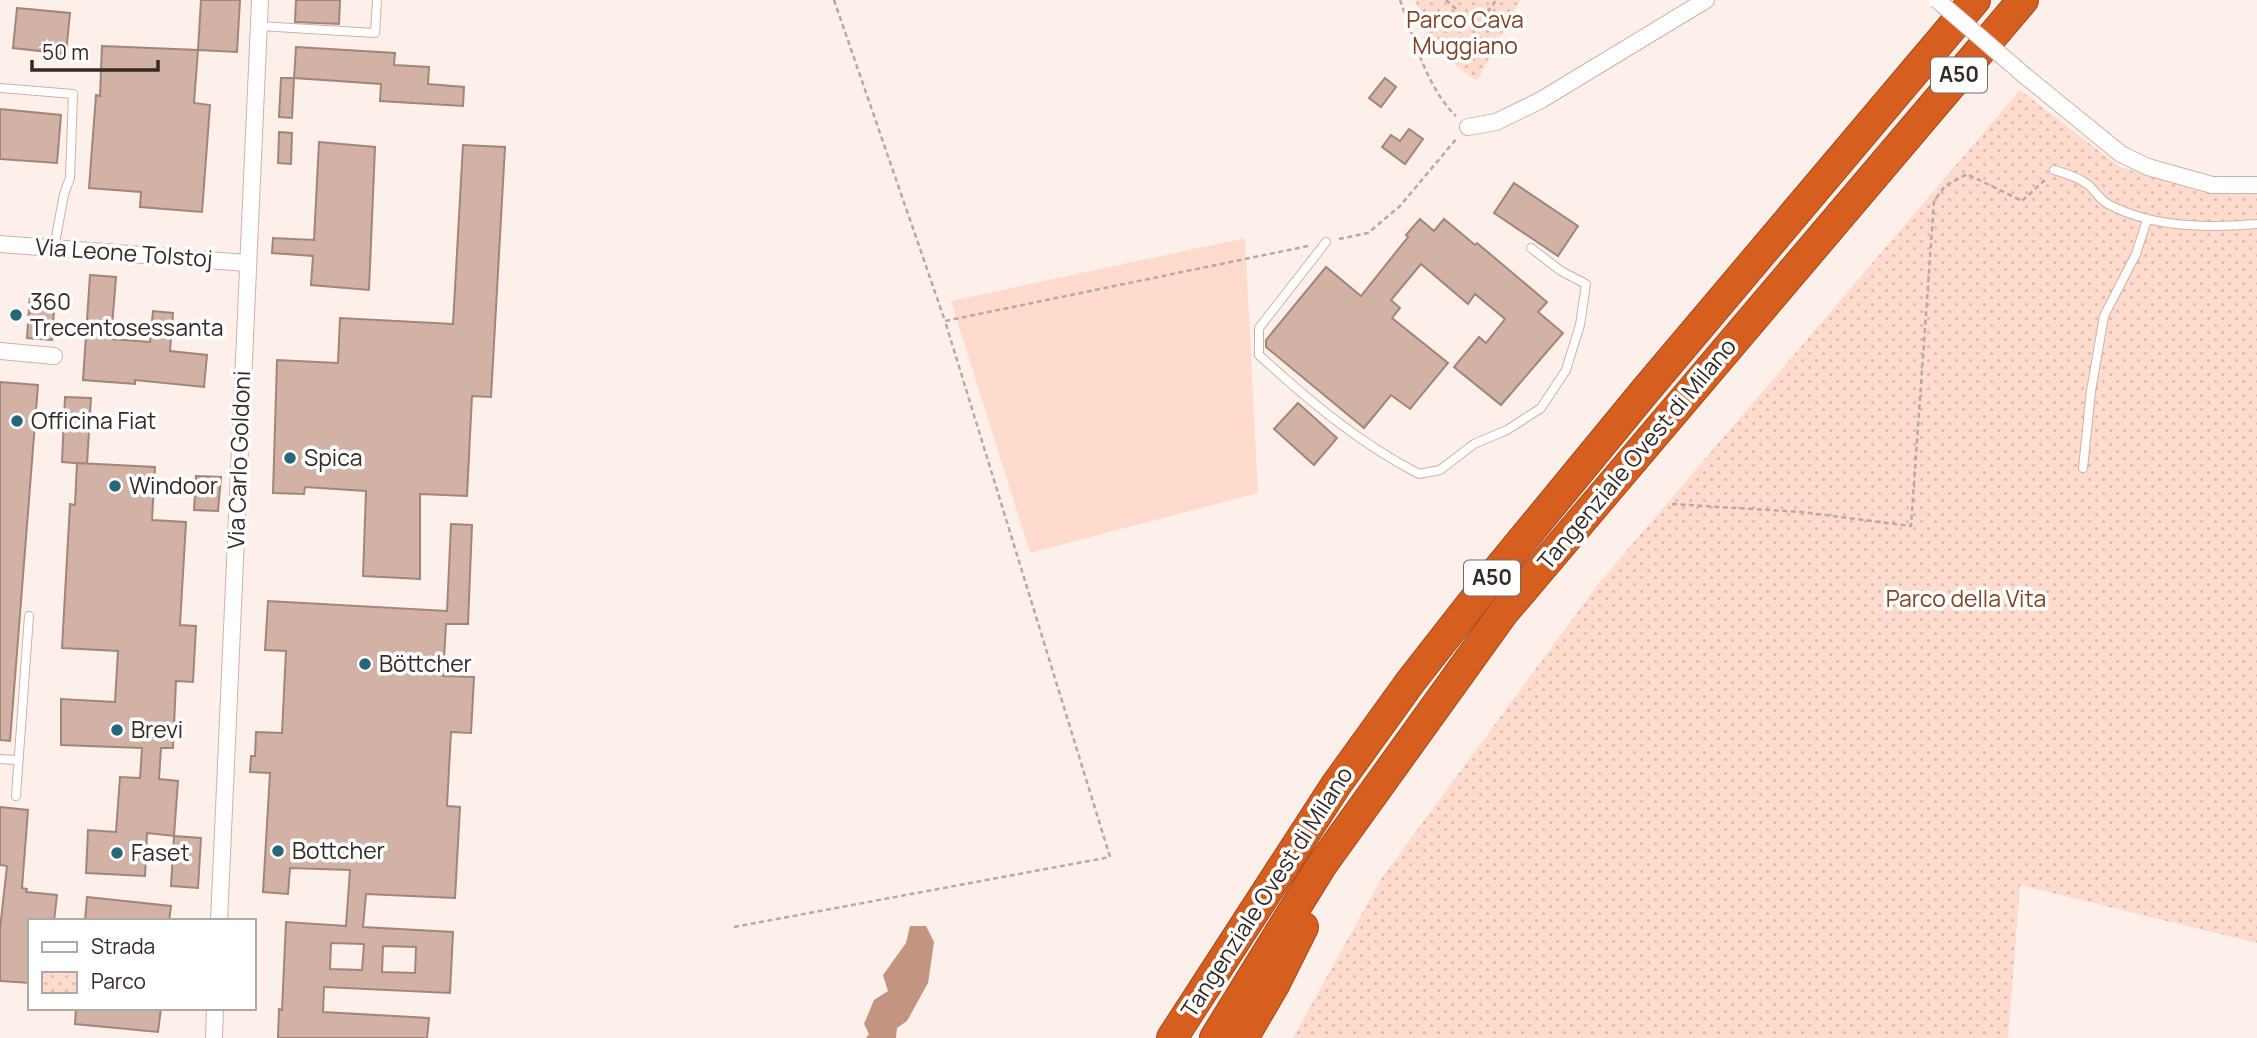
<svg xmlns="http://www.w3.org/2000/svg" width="2257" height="1038" viewBox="0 0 2257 1038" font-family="Manrope,sans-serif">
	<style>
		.green { fill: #fedbcc }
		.park { fill: url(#park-dots) }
		.water { fill: #c39480 }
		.building { fill: #d2b2a5; stroke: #a38578; stroke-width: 2; fill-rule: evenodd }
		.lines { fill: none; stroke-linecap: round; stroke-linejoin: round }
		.service-casing { stroke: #d1b1a4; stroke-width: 10 }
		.minor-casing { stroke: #d1b1a4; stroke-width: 18 }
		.motorway-casing { stroke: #9e4b21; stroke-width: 32 }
		.path { stroke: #b7aaa5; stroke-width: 2.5; stroke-dasharray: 5 3.5; stroke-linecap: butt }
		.service { stroke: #fff; stroke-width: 8 }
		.minor { stroke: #fff; stroke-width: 16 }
		.motorway { stroke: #d65e1f; stroke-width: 30 }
		.minor-bridge-casing { stroke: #d1b1a4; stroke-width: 18; stroke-linecap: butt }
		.minor-bridge { stroke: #fff; stroke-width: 16 }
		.poi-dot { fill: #27667b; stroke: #fff; stroke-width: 2.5 }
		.labels { text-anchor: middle; stroke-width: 7; stroke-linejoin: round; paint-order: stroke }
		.shield { fill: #fff; stroke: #726966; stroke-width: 2 }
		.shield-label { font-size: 21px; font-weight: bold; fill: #352924 }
		.park-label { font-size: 23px; fill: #804327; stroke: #fff }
		.street-label { font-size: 23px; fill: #352924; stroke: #fff }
		.poi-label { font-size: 23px; fill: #352924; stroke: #fff; text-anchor: start }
	</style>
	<defs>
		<pattern id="park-dots" width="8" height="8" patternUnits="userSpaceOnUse" patternTransform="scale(1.75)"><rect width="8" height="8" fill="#fedbcc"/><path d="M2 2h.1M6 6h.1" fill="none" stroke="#dabcaf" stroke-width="1.8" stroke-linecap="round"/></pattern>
	</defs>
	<rect width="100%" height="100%" fill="#fdf0ea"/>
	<polygon class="green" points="1245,238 1258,493 1030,553 951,301"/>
	<g class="park">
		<polygon points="1415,0 1520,0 1477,81 1435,51"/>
		<polygon points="2020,90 2120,167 2205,193 2257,188 2257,943 2020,885 2008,1038 1293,1038 1381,879 1599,583"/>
	</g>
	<polygon class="water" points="910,926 926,926 934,942 928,983 907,1021 897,1028 896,1038 866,1038 869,1034 864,1024 874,1000 888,991 883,975 906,943"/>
	<g class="building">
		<polygon points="201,0 240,0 237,52 198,50"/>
		<polygon points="296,0 340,0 339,24 295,22"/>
		<polygon points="17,8 70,13 66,54 13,48"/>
		<polygon points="102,46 198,50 194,103 210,105 202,212 140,207 141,192 89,188 96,95 100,96"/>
		<polygon points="296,47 395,53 394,65 429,67 428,84 464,87 463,106 380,101 381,84 294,78"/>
		<polygon points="281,78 294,78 292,118 279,117"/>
		<polygon points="1385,78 1396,87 1381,107 1369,98"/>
		<polygon points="0,109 61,115 57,163 0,159"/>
		<polygon points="1409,129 1423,139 1405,164 1382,147 1391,135 1400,141"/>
		<polygon points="279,132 292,133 291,164 278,163"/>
		<polygon points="319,142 375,147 369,290 311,285 313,256 272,253 273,238 314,240"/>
		<polygon points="463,145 505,147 491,397 472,396 467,496 420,494 420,579 363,576 366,491 305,487 304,494 273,493 277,360 338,363 340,318 453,324"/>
		<polygon points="1514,183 1578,226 1558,256 1494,213"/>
		<polygon points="1420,219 1434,231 1444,219 1475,245 1477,243 1547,302 1538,312 1563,333 1501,405 1454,367 1479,337 1486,343 1505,319 1475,294 1468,304 1421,264 1391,300 1400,308 1392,318 1448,363 1410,409 1391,395 1364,428 1266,347 1266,340 1326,267 1361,296 1408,237 1406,235"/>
		<polygon points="90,275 116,277 111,339 150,342 153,311 173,313 170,351 207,355 204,387 135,380 135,384 83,380"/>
		<polygon points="30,294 55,296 52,340 27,338"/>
		<polygon points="0,382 38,385 10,741 0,740"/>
		<polygon points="65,397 91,398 87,464 62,462"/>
		<polygon points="1298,403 1337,438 1314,465 1274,429"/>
		<polygon points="77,463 155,467 152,520 186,522 180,625 196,626 193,682 176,681 173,748 161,748 159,779 178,781 174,836 147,833 145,876 86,873 88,830 116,832 120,777 140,778 142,748 61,745 61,699 115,702 118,651 62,648 70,504 75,505"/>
		<polygon points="196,476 221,477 218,511 194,510"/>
		<path d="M451,524L472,525L468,624H446L443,676L474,677L471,733L451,732L447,806L460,807L455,898L366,894L363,927L453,932L450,993L324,987L323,1012L429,1018L427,1038H278L279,1009L282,1010L286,922L346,926L350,870L290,868L288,894L263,892L270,773L250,772L251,756H255L256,732L282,733L286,651L265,650L268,601L447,611ZM331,943L364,944L362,970L330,969ZM383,946L416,947L415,973L382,972Z"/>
		<polygon points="0,807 28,810 22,888 27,889 26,892 57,895 54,921 30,921 30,983 0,981 0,929 7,866 0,865"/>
		<polygon points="174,836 201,838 198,888 171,886"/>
		<polygon points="87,897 171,906 169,921 85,921"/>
		<polygon points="76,1008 161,1008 158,1032 75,1024"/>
	</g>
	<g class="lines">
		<defs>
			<g id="service">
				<polyline points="259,26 375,33 377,0"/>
				<polyline points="0,88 73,94 70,178 64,194 54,248"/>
				<path d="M2054,170C2064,173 2075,176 2084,182C2094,187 2098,199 2108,204C2153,228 2207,228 2257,224"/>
				<path d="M1326,242L1259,328V355C1308,400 1359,443 1419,474L1440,470L1474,444L1507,430L1541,408L1566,370L1580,325L1586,284L1561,271L1531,248"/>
				<polyline points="2083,468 2091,391 2104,316 2136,254 2147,220"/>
				<polyline points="0,759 17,760"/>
				<polyline points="16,796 29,616"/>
			</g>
			<g id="minor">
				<polyline points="2024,75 2121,154 2148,167 2212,185 2257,185"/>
				<polyline points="1468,127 1496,122 1541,100 1706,0"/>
				<polyline points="0,244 247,263"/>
				<polyline points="0,351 54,356"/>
				<polyline points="219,921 260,0"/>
				<polyline points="214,1038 215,1008"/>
			</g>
			<g id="motorway">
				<polyline points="1172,1038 1336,785 1411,681 1497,571 1645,391 1975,0"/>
				<polyline points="1215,1038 1321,866 1503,613 2023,0"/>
				<polyline points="1243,1038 1274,985 1303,927"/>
			</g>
		</defs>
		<use href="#service" class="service-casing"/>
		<use href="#minor" class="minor-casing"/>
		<use href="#motorway" class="motorway-casing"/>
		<g class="path">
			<polyline points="834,0 945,321"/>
			<path d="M1400,0C1414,38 1426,87 1456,116"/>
			<path d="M1446,0L1468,20C1482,20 1489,11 1496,0"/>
			<polyline points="1339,239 1368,233 1400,206 1457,138"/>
			<polyline points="1672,504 1801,512 1911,526 1934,201 1945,186 1967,174 2022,201 2047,178"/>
			<polyline points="734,927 1110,857 945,321 1308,246"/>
		</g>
		<use href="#service" class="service"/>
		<use href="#minor" class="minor"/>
		<use href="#motorway" class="motorway"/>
		<defs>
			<polyline id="minor-bridge" points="1937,0 2024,75"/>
		</defs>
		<use href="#minor-bridge" class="minor-bridge-casing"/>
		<use href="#minor-bridge" class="minor-bridge"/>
	</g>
	<g class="poi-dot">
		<circle cx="16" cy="315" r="7"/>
		<circle cx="17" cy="421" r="7"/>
		<circle cx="290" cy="458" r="7"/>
		<circle cx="115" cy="486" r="7"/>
		<circle cx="365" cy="664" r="7"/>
		<circle cx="117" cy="730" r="7"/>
		<circle cx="278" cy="851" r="7"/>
		<circle cx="117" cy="853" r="7"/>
	</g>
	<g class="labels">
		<g class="shield">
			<rect x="1931" y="57.5" width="56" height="35" rx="5"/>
			<rect x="1464" y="560.5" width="56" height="35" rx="5"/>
		</g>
		<g class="shield-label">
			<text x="1959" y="82">A50</text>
			<text x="1492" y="585">A50</text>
		</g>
		<g class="park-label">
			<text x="1465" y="28">Parco Cava<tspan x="1465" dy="26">Muggiano</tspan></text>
			<text x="1966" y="607">Parco della Vita</text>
		</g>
		<g class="street-label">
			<text transform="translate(124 253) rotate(4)" y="8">Via Leone Tolstoj</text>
			<text transform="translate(1637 454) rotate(-50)" y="8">Tangenziale Ovest di Milano</text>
			<text transform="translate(239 460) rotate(-88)" y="8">Via Carlo Goldoni</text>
			<text transform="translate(1267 892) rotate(-57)" y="8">Tangenziale Ovest di Milano</text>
		</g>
		<g class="poi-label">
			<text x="30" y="310">360<tspan x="30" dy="26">Trecentosessanta</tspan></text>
			<text x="31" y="429">Officina Fiat</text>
			<text x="304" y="466">Spica</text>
			<text x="129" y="494">Windoor</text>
			<text x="379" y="672">Böttcher</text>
			<text x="131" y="738">Brevi</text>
			<text x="292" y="859">Bottcher</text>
			<text x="131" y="861">Faset</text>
		</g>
	</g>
	<rect x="28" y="919" width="228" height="91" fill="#ffffff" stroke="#aea9a7" stroke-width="2"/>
	<rect x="42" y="942" width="35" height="10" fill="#ffffff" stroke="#aea9a7" stroke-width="2"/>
	<text x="91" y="954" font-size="21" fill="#352924">Strada</text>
	<rect x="42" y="972" width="35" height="21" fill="url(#park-dots)" stroke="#aea9a7" stroke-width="2"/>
	<text x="91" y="989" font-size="21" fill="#352924">Parco</text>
	<path d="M32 60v10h126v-10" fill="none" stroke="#352924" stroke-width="3.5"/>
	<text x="42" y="60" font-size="21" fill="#352924" stroke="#ffffff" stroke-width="5" paint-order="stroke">50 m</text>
</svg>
